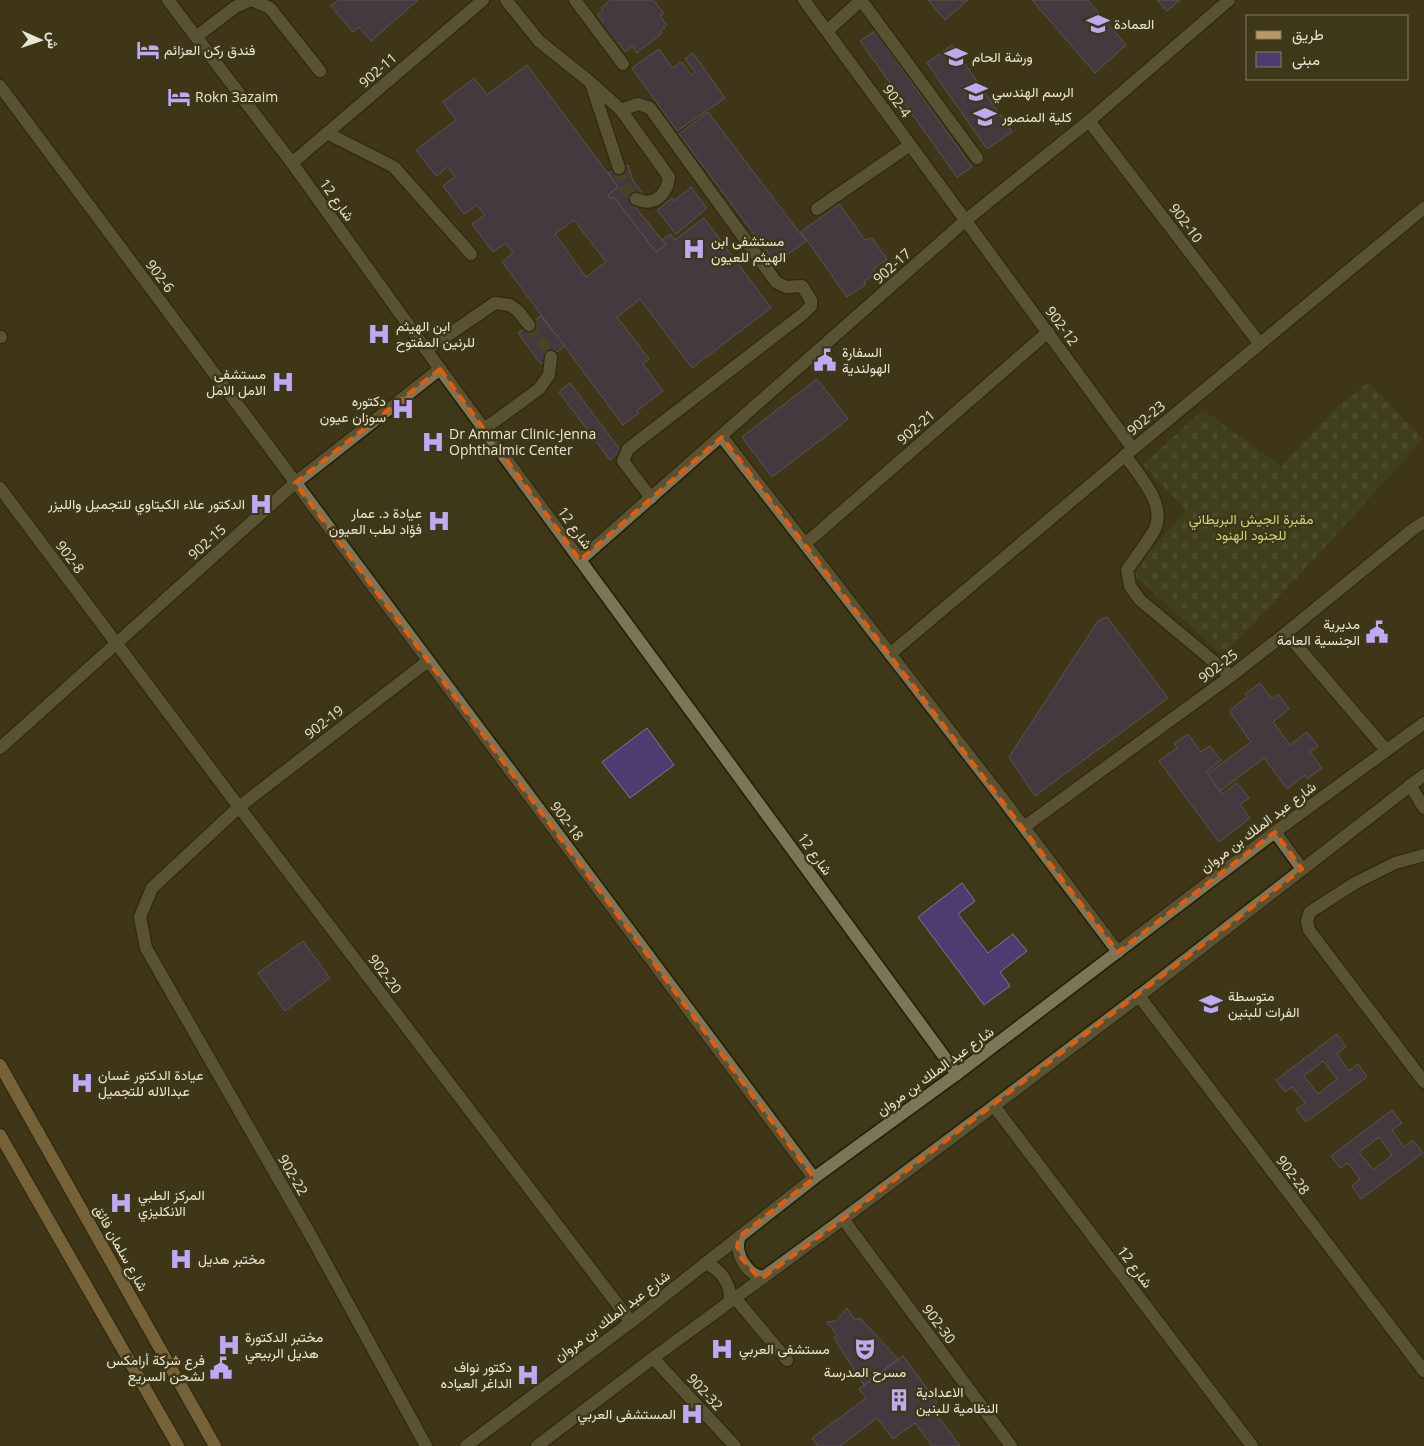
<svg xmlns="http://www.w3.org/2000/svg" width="1424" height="1446" viewBox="0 0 1424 1446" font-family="'Open Sans',Vazirmatn,sans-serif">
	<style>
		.cemetery { fill: url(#cemetery-stones) }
		.building { fill: #4c3c6f; stroke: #7f7796; fill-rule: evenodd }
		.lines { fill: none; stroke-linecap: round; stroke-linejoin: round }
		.minor-tunnel { stroke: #585134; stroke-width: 12; stroke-dasharray: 12 6; stroke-linecap: butt }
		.minor-casing { stroke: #251e00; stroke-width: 15 }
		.major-casing { stroke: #251e00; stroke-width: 15 }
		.minor { stroke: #7d7656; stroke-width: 12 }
		.major { stroke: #ba9862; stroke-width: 12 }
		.marked { fill: none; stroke: #e8590c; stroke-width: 4; stroke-dasharray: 10 6; stroke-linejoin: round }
		.labels { text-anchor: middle; stroke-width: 5; stroke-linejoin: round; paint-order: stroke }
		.poi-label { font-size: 14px; fill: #e9e5d3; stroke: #3e3718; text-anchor: start }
		.street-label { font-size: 14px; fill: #e9e5d3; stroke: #3e3718 }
		.park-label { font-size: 14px; fill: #c5d57d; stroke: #3e3718 }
	</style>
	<defs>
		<pattern id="cemetery-stones" width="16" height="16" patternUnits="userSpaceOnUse" patternTransform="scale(1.25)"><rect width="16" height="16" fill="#424921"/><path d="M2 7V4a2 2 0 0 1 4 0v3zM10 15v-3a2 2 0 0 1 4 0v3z" fill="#5d6340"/></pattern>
	</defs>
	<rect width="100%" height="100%" fill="#3e3718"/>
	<polygon class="cemetery" points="1369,382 1423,439 1304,570 1223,656 1131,572 1186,510 1143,465 1203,410 1281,466 1336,408"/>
	<g class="building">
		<polygon points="339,0 418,0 371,41 359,27 353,32 331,6"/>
		<polygon points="611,0 653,0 664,13 660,16 667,25 661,31 662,33 637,53 632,46 625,52 619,43 616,45 600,25 603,22 597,15 603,10 601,8"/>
		<polygon points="928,0 968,0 945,20"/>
		<polygon points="1032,0 1088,0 1126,45 1095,73"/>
		<polygon points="1157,0 1180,0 1167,11"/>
		<polygon points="875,31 972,167 957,177 860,41"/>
		<polygon points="952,45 1012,132 987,149 927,63"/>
		<polygon points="659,49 672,68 682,62 691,75 695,72 685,59 693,53 725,98 677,131 632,68"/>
		<path d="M527,65L618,187L608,195L611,199L614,197L656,252L666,245L662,240L670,234L675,240L704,218L771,308L692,368L640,299L617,317L649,359L643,364L663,391L637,411L639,413L623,425L502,262L513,253L506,243L493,252L472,224L485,215L477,205L464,214L443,186L455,177L448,167L436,176L416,150L456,120L443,102L474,78L487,95ZM574,220L606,262L586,277L555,234Z"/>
		<polygon points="708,112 806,241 776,263 679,134"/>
		<polygon points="628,165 633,181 643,193 632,203 666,245 656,252 614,197 611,199 608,195 618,187 608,173"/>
		<polygon points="691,187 707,208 676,234 657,210 672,198 674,201"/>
		<polygon points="839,204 865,240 872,238 887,259 874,268 875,274 864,282 866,284 847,297 801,232"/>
		<polygon points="541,316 565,346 541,364 518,333"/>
		<polygon points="817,379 848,419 772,477 742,437"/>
		<polygon points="570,383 621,451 610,460 559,392"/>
		<polygon points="1107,617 1168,698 1035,796 1009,757 1098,621"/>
		<polygon points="1260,683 1272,699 1278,694 1289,709 1273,722 1290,745 1307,732 1318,746 1310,752 1322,768 1307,779 1305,775 1287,789 1264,758 1220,791 1207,774 1251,742 1229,711 1247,697 1245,694"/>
		<polygon points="647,728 674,765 630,798 602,762"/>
		<polygon points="1188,734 1201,752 1210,746 1221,760 1206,772 1222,794 1237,783 1249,798 1240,804 1250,818 1219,842 1159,761 1177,748 1174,744"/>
		<polygon points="962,883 975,901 958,914 988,953 1013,934 1027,951 1000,972 1010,986 984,1005 918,917"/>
		<polygon points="303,941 330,978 285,1011 258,973"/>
		<path d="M1337,1034L1346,1047L1337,1054L1349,1071L1358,1064L1367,1077L1306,1122L1296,1109L1305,1103L1292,1087L1285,1092L1276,1080ZM1323,1061L1337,1079L1318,1094L1304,1076Z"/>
		<path d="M1392,1110L1402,1123L1392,1130L1404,1147L1413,1140L1423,1153L1361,1199L1352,1186L1360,1179L1348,1163L1340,1168L1331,1156ZM1379,1137L1392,1155L1373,1170L1359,1152Z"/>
		<polygon points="847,1308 855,1320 860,1318 898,1359 864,1385 834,1338 837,1335 827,1322 836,1321"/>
		<polygon points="903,1356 937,1402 931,1407 960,1446 932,1446 915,1423 893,1439 877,1418 840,1446 818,1446 812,1438 866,1398 859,1389"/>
	</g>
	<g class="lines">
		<g class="minor-tunnel">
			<polyline points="619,168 626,189 636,199"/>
			<polyline points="529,325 551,357"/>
		</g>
		<defs>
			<g id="minor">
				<polyline points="168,0 292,163 440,369 957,1074"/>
				<polyline points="252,0 270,8 320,71"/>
				<path d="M506,0L539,41L590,82L621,110L669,177C667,195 654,207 636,199"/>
				<polyline points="575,0 623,64"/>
				<polyline points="804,0 1133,449"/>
				<polyline points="861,0 977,158"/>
				<polyline points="827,31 861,0"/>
				<polyline points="196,37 235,7 251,0"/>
				<polyline points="591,83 619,168"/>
				<polyline points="0,86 814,1178"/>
				<polyline points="621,110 638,104 650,108 776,282 786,287 802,286 811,300 811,306 803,314 628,449 623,461 651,498"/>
				<polyline points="1089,121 1260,344"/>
				<polyline points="327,133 394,167 471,254"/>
				<polyline points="292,163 483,0"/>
				<polyline points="817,209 910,145"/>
				<polyline points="0,337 1,337"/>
				<polyline points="426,350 495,303 510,305 518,311 529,325"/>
				<polyline points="484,429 539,389 549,375 551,357"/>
				<polyline points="722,437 1005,802 1118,952"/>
				<path d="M1125,455C1139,476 1168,505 1154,531C1146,544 1136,557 1127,570L1130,586L1140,600L1231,676"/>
				<polyline points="0,488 239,807 631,1322"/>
				<polyline points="805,544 1048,332"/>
				<polyline points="580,560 966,220 1089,121 1229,0"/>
				<polyline points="1286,633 1386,750"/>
				<polyline points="890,654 1133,449 1424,208"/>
				<polyline points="0,748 295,483 440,369"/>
				<polyline points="1410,785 1424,808"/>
				<polyline points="1024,827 1231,676 1286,633 1412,530 1424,522"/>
				<polyline points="1275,832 1302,869"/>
				<polyline points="1424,855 1395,863 1355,883 1310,912 1307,921 1309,930 1424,1082"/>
				<polyline points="1139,996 1424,1371"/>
				<polyline points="994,1106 1252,1446"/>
				<polyline points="843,1219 1011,1446"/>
				<path d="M740,1236C733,1252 747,1276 764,1277"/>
				<path d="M704,1264C720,1266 733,1287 729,1302"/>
				<polyline points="735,1298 787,1360"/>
				<polyline points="653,1358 735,1446"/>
				<polyline points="426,1446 311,1236 146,948 140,917 152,888 239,807 428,661"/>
				<polyline points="466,1446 631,1322 814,1178 957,1074 1275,832 1424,723"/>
				<polyline points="537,1446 653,1358 843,1219 994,1106 1139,996 1424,775"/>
			</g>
			<g id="major">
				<polyline points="0,1065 215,1446"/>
				<polyline points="0,1135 178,1446"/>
			</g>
		</defs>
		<use href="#minor" class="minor-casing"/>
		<use href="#major" class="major-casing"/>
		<use href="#minor" class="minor"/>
		<use href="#major" class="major"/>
	</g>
	<path d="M0 0H1424V1446H0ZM440,369L580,560L722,437L1118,952L1275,832L1302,869L843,1219L764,1277L757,1276L742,1259L737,1246L740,1236L814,1178L295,483Z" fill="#3e3718" fill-opacity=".55" fill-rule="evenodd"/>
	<path class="marked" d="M440,369L580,560L722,437L1118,952L1275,832L1302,869L843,1219L764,1277L757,1276L742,1259L737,1246L740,1236L814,1178L295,483Z"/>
	<defs>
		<symbol id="university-bare" viewBox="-9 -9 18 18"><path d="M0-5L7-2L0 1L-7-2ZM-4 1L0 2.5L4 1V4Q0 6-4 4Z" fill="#bea9f4" stroke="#3e3718" stroke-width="2.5" paint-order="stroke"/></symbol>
		<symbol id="hotel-bare" viewBox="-9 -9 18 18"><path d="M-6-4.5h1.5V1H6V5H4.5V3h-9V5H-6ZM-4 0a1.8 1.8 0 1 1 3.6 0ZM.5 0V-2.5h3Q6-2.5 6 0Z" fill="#bea9f4" stroke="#3e3718" stroke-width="2.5" paint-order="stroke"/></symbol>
		<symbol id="hospital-bare" viewBox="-9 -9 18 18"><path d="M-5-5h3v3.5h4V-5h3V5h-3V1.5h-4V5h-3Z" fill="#bea9f4" stroke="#3e3718" stroke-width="2.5" paint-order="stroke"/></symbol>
		<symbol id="civic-bare" viewBox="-9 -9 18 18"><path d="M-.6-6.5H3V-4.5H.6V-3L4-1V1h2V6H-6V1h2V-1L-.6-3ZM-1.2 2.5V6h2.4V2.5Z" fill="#bea9f4" stroke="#3e3718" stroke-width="2.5" paint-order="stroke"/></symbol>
		<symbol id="school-bare" viewBox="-9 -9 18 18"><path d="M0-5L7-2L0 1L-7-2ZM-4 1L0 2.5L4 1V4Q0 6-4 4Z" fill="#bea9f4" stroke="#3e3718" stroke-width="2.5" paint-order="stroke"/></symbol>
		<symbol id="theatre-bare" viewBox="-9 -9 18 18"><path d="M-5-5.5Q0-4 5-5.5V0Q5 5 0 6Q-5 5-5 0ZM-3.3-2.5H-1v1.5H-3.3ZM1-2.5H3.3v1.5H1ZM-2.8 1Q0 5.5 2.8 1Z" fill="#bea9f4" stroke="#3e3718" stroke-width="2.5" paint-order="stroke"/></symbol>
		<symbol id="building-bare" viewBox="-9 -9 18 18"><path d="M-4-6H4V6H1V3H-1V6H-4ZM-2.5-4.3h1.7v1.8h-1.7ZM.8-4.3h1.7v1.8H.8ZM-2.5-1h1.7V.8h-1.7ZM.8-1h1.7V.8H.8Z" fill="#bea9f4" stroke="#3e3718" stroke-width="2.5" paint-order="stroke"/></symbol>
	</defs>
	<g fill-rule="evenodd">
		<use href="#university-bare" x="1082" y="8" width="32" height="32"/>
		<use href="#hotel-bare" x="132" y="34" width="32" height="32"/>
		<use href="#university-bare" x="940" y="41" width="32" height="32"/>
		<use href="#university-bare" x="960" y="76" width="32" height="32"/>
		<use href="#hotel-bare" x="163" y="81" width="32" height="32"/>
		<use href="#university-bare" x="969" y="101" width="32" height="32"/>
		<use href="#hospital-bare" x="678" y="233" width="32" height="32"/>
		<use href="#hospital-bare" x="363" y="318" width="32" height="32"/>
		<use href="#civic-bare" x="809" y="344" width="32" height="32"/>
		<use href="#hospital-bare" x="267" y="366" width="32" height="32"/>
		<use href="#hospital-bare" x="387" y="393" width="32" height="32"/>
		<use href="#hospital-bare" x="417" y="426" width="32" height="32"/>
		<use href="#hospital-bare" x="245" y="488" width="32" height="32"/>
		<use href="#hospital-bare" x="423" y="505" width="32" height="32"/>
		<use href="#civic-bare" x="1361" y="616" width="32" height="32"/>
		<use href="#school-bare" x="1195" y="988" width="32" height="32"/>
		<use href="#hospital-bare" x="66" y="1067" width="32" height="32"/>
		<use href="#hospital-bare" x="105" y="1187" width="32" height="32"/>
		<use href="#hospital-bare" x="165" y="1243" width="32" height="32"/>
		<use href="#hospital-bare" x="213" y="1329" width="32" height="32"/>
		<use href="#hospital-bare" x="706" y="1333" width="32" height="32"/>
		<use href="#theatre-bare" x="849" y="1333" width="32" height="32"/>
		<use href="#civic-bare" x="205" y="1352" width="32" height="32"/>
		<use href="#hospital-bare" x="512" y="1359" width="32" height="32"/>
		<use href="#building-bare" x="883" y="1384" width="32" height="32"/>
		<use href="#hospital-bare" x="676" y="1398" width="32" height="32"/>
	</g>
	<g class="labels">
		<g class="poi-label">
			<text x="1114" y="29">العمادة</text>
			<text x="164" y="55">فندق ركن العزائم</text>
			<text x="972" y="62">ورشة الحام</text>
			<text x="992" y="97">الرسم الهندسي</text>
			<text x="195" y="102">Rokn 3azaim</text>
			<text x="1002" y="122">كلية المنصور</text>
			<text x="711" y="246">مستشفى ابن<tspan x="711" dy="16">الهيثم للعيون</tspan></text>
			<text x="396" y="331">ابن الهيثم<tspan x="396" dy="16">للرنين المفتوح</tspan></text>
			<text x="842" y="357">السفارة<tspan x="842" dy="16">الهولندية</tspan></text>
			<text x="266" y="379" text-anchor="end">مستشفى<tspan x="266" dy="16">الامل الامل</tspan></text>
			<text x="386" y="406" text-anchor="end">دكتوره<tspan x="386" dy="16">سوزان عيون</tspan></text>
			<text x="449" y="439">Dr Ammar Clinic-Jenna<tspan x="449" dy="16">Ophthalmic Center</tspan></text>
			<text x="245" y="509" text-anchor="end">الدكتور علاء الكيتاوي للتجميل والليزر</text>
			<text x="422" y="518" text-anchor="end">عيادة د. عمار<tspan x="422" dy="16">فؤاد لطب العيون</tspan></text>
			<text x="1360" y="629" text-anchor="end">مديرية<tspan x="1360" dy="16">الجنسية العامة</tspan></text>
			<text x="1228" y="1001">متوسطة<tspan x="1228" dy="16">الفرات للبنين</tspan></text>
			<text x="98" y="1080">عيادة الدكتور غسان<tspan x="98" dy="16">عبدالاله للتجميل</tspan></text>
			<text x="138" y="1200">المركز الطبي<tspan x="138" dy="16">الانكليزي</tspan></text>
			<text x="198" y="1264">مختبر هديل</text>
			<text x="245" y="1342">مختبر الدكتورة<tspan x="245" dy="16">هديل الربيعي</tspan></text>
			<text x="739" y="1354">مستشفى العربي</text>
			<text x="205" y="1365" text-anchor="end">فرع شركة أرامكس<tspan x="205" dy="16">لشحن السريع</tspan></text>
			<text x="512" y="1372" text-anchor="end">دكتور نواف<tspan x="512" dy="16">الداغر العياده</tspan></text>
			<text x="865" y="1377" text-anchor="middle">مسرح المدرسة</text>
			<text x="916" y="1397">الاعدادية<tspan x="916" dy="16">النظامية للبنين</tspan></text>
			<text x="676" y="1419" text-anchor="end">المستشفى العربي</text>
		</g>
		<g class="street-label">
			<text transform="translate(378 70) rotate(-41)" y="5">902-11</text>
			<text transform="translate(897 101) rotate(54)" y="5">902-4</text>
			<text transform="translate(337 200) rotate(54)" y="5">شارع 12</text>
			<text transform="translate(1186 223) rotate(53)" y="5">902-10</text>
			<text transform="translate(892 266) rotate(-42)" y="5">902-17</text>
			<text transform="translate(160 276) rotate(53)" y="5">902-6</text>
			<text transform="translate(1062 326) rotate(54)" y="5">902-12</text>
			<text transform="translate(1146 418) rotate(-40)" y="5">902-23</text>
			<text transform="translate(916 427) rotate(-41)" y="5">902-21</text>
			<text transform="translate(575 528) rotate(54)" y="5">شارع 12</text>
			<text transform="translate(207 542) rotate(-42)" y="5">902-15</text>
			<text transform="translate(70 557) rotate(53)" y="5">902-8</text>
			<text transform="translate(1218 666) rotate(-37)" y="5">902-25</text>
			<text transform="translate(324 722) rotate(-38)" y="5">902-19</text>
			<text transform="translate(567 821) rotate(53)" y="5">902-18</text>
			<text transform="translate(1258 827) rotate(-37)" y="5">شارع عبد الملك بن مروان</text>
			<text transform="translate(815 854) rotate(54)" y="5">شارع 12</text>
			<text transform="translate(385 974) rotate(53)" y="5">902-20</text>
			<text transform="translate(935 1071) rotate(-36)" y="5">شارع عبد الملك بن مروان</text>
			<text transform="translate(293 1175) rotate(60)" y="5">902-22</text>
			<text transform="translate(1293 1175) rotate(53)" y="5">902-28</text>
			<text transform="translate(121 1248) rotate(61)" y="5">شارع سلمان فائق</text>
			<text transform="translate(1135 1267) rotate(53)" y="5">شارع 12</text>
			<text transform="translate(612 1316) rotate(-37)" y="5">شارع عبد الملك بن مروان</text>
			<text transform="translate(939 1324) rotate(53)" y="5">902-30</text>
			<text transform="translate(705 1392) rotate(47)" y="5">902-32</text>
		</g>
		<g class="park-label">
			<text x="1251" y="524">مقبرة الجيش البريطاني<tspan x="1251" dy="16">للجنود الهنود</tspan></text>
		</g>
	</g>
	<rect x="1246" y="15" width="162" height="65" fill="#3e3718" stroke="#827d63"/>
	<rect x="1256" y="31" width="25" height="8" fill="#ba9862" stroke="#827d63"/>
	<text x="1292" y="40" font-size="15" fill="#e9e5d3">طريق</text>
	<rect x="1256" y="52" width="25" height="15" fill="#4c3c6f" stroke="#827d63"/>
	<text x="1292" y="65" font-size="15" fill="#e9e5d3">مبنى</text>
	<g transform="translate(40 40) rotate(92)" stroke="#3e3718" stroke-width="4" paint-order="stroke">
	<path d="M0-4L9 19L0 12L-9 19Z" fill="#e9e5d3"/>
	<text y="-8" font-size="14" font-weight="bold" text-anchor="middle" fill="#e9e5d3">ش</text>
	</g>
</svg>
